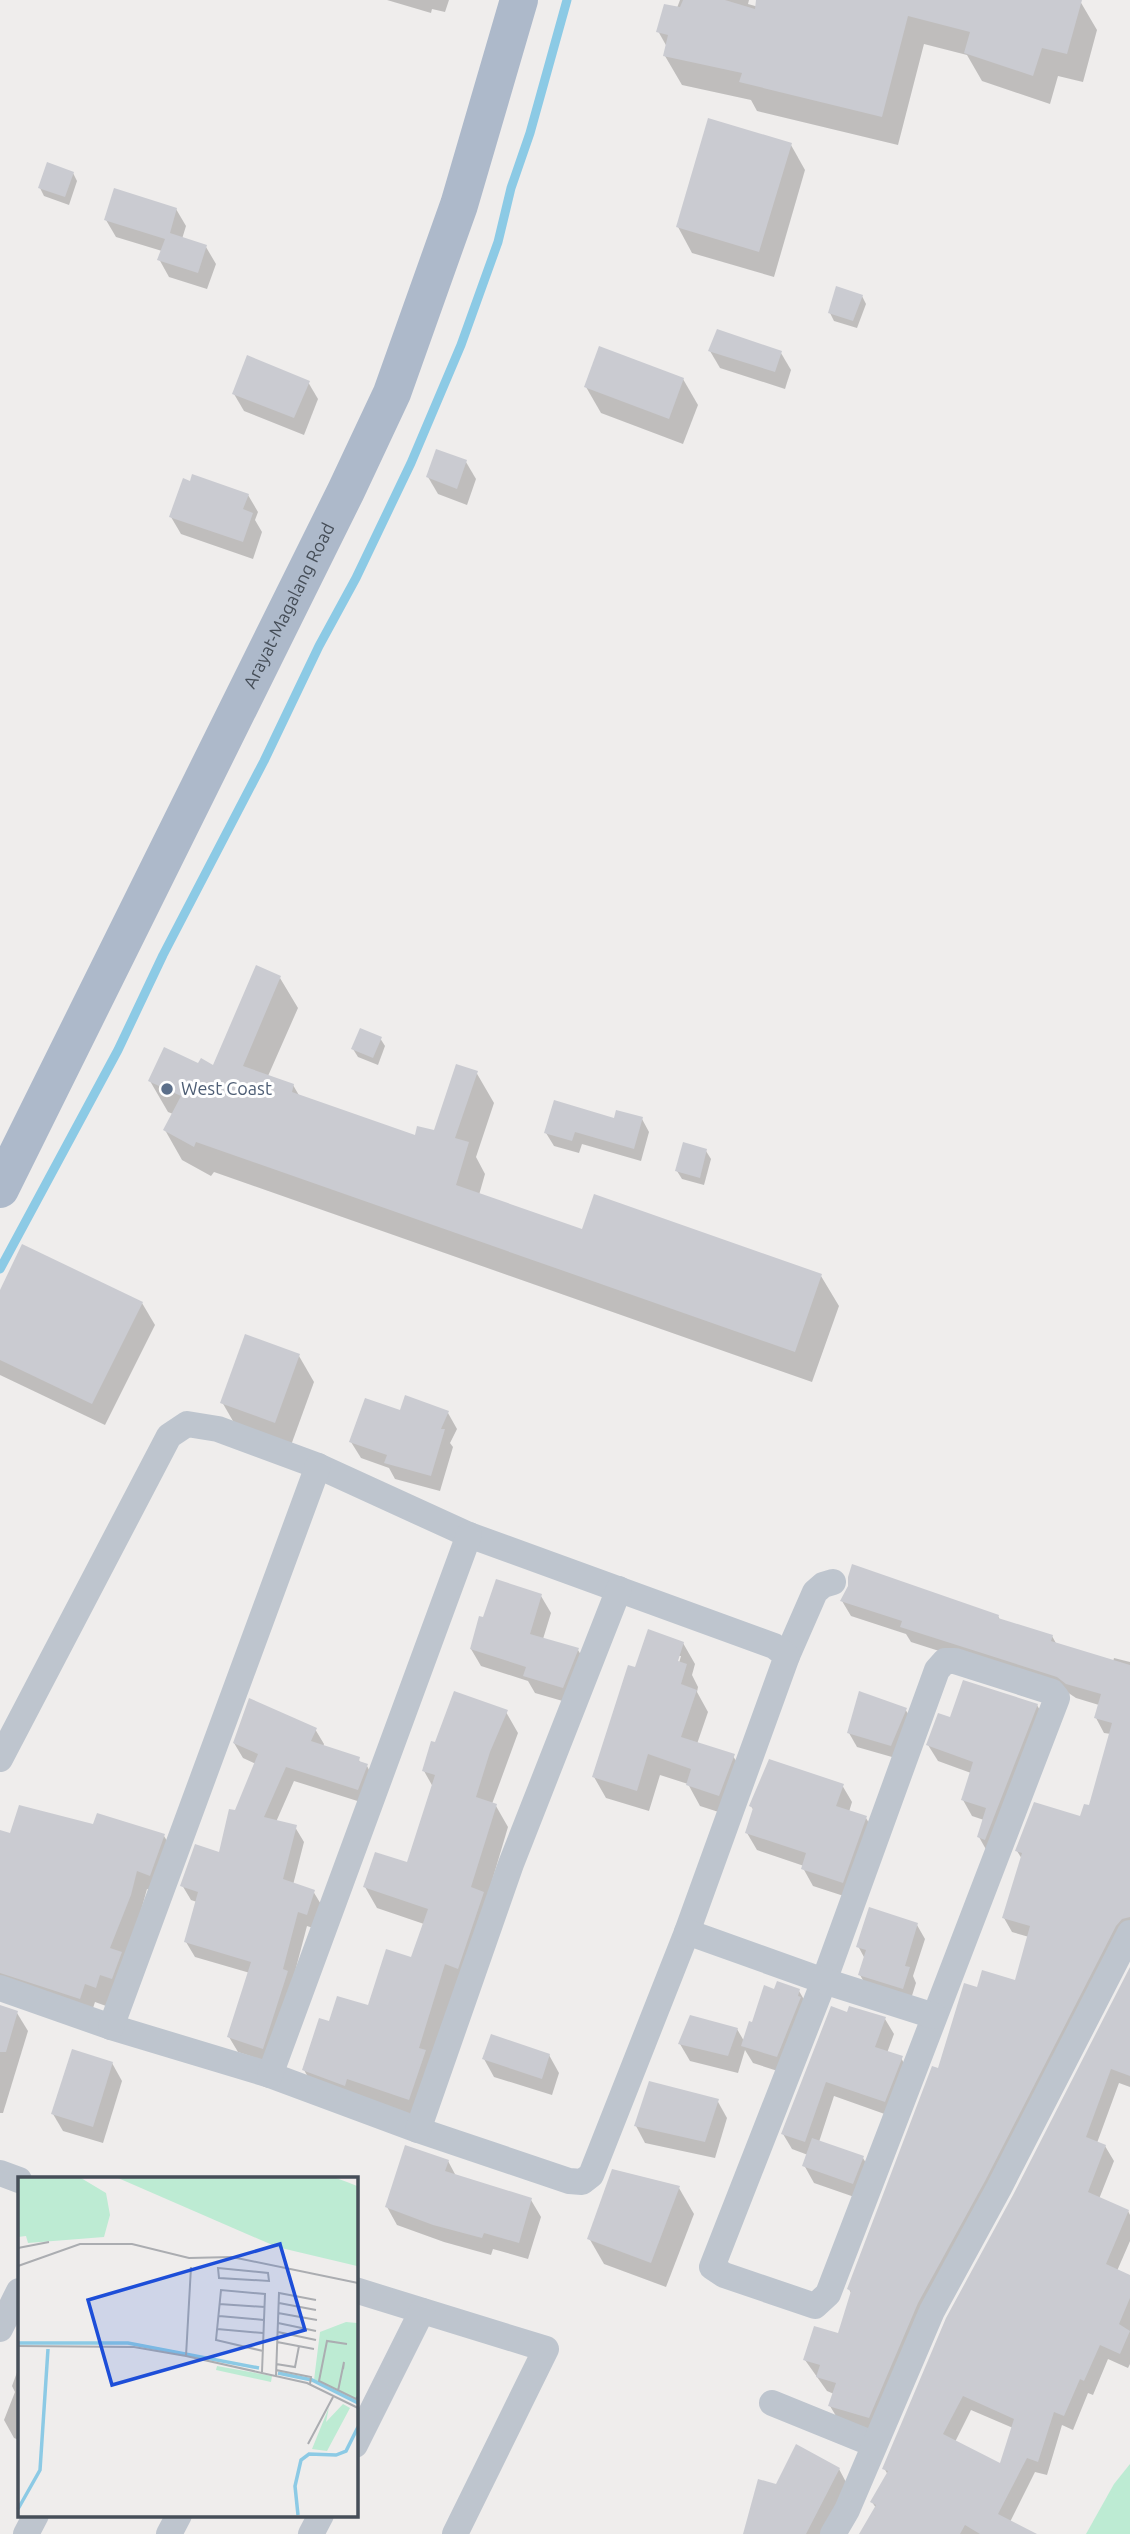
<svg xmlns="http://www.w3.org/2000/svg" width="1130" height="2534" viewBox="0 0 1130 2534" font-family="Ubuntu,sans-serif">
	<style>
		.green { fill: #bdebd3 }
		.shadow { fill: #0003; fill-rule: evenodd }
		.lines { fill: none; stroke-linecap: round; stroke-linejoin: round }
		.stream { stroke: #8ccae5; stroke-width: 9 }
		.building { fill: #cacbd1; fill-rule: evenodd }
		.street { stroke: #bec5ce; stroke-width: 26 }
		.primary { stroke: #adb9ca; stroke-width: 38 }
		.service-dot { fill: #5c6f8a; stroke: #fff; stroke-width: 2.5 }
		.labels { text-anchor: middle; stroke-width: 6; stroke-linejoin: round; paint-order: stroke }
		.street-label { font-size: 18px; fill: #464e58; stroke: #fff }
		.service-label { font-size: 18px; fill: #4e5e75; stroke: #fff; text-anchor: start }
		.inset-river { fill: none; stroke: #8ccae5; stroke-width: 3.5 }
		.inset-road { fill: none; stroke: #abadb1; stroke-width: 2 }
		.view { fill: #1d4ed8; fill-opacity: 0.15; stroke: #1d4ed8; stroke-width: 3.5 }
		.inset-edge { fill: none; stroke: #464e58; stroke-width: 3.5 }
	</style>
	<rect width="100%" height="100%" fill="#efedec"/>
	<polygon class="green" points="1130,2464 1130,2534 1086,2534 1114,2484"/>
	<g class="shadow">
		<polygon points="387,0 449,0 445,12 432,9 431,13"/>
		<polygon points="680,0 749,0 748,4 794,17 798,0 1077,0 1080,1 1097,30 1083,82 1058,76 1050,104 982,81 967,55 924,44 898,145 757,111 751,100 682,85 665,56 667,47 658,31 677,8"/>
		<polygon points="791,145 805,170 774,277 692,253 678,227"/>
		<polygon points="73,173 77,181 69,205 44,196 40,188"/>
		<polygon points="176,209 186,226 182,239 206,247 216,264 207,289 169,277 159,259 162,251 116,237 106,220"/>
		<polygon points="862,296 866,304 857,328 834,321 830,313"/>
		<polygon points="710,351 781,353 791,370 785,389 720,368"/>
		<polygon points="683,379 698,405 683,444 601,413 586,387"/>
		<polygon points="308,382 318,399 304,435 244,411 234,394"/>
		<polygon points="466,462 476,479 467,505 438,494 428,477"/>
		<polygon points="248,495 258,512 255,520 262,532 253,559 181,534 171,517"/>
		<polygon points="280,978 298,1008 268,1076 293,1085 300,1097 416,1137 435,1133 476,1072 494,1103 476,1157 485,1174 479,1195 583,1232 821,1276 839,1306 812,1382 214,1172 211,1176 182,1160 165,1130 173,1114 168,1112 150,1081 199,1065 214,1067"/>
		<polygon points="380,1038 385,1046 378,1065 358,1057 353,1049"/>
		<polygon points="642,1119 649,1132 641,1161 582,1144 579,1153 554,1146 546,1133 615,1120"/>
		<polygon points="706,1151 711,1159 704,1185 682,1179 677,1171"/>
		<polygon points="142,1303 155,1325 105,1425 0,1375 0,1317"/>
		<polygon points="299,1356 314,1382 290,1448 237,1428 222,1402"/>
		<polygon points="401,1412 448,1413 457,1429 450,1443 453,1447 440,1491 395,1479 389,1468 361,1458 351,1442"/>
		<polygon points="541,1596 551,1613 543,1639 578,1650 588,1667 573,1704 535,1693 528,1681 481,1666 471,1649"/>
		<polygon points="842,1601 998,1616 1000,1620 1052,1636 1057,1645 1113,1662 1114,1658 1130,1662 1130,1935 878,2432 839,2421 830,2406 834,2394 827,2391 805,2360 839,2335 852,2295 849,2289 939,2070 979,1989 1016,1982 1029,1937 1012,1932 1004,1918 1022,1859 1017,1851 1082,1819 1090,1807 1111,1734 1104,1733 1096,1718 1099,1705 1076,1698 1067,1692 911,1642 906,1634 851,1616"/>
		<path d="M683,1643L695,1664L692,1675L698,1687L697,1692L708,1712L697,1744L733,1756L746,1777L731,1816L700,1806L688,1784L660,1775L649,1811L606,1798L594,1777L636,1670ZM678,1656H681L677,1670Z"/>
		<polygon points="860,1693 905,1709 914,1723 899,1759 857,1747 849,1733"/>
		<polygon points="1037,1705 1046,1721 988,1853 979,1837 984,1820 972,1816 963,1800 971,1773 938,1761 928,1745 952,1720"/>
		<polygon points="506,1712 518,1733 492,1804 496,1806 508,1827 421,2120 316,2091 304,2070 331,2023 369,2007 412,1959 424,1924 377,1908 365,1887 408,1865 433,1787 424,1771"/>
		<polygon points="315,1729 324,1744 323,1747 358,1759 361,1763 367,1766 375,1781 367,1804 294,1781 276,1822 295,1827 304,1842 293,1885 313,1891 322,1906 316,1929 307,1926 271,2063 238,2052 229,2037 250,1973 195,1957 186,1942 197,1902 191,1900 182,1885 221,1855 256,1764 243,1758 234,1743"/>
		<polygon points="842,1785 852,1802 849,1812 866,1818 876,1835 853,1899 813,1886 803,1868 804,1866 757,1850 747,1833 754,1811 751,1806"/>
		<polygon points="95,1826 164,1836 175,1854 160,1893 147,1889 140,1914 106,2006 95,2002 90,2017 0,1995 0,1832 11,1836"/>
		<polygon points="917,1925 925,1939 913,1976 916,1983 910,2002 868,1989 860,1975 865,1959 858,1946"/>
		<path d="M1130,1971V2087L1119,2083L1097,2143L1105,2146L1114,2161L1099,2199L1128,2211L1130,2215V2241L1117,2271L1130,2276V2364L1128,2368L1108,2359L1093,2395L1088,2393L1073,2430L1062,2425L1047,2475L1035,2472L1010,2522L1034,2534H861L876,2508L872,2502L888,2475L884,2468L1015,2196ZM971,2410L1013,2428L1001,2466L955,2442Z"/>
		<polygon points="776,1991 799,1991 809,2008 787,2074 753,2063 745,2050 738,2073 690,2061 680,2044 737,2029 744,2041"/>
		<polygon points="0,2007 17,2013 28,2031 3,2113 0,2113"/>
		<polygon points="848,2014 885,2019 894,2034 887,2053 901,2058 910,2073 893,2117 834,2096 819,2142 863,2158 873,2175 863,2200 814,2183 804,2165 808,2155 792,2149 783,2134"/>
		<polygon points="549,2055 559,2073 552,2095 494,2077 484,2059"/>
		<polygon points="112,2063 122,2081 103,2143 63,2131 53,2114"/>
		<polygon points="717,2100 727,2118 715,2158 645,2143 636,2126"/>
		<polygon points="448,2161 456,2176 531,2200 541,2217 528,2259 493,2249 491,2255 444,2242 397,2225 387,2207"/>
		<polygon points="679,2188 694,2214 666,2287 604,2264 589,2238"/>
		<polygon points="19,2367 19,2440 14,2438 4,2420 15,2392 12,2386"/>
		<polygon points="839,2469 847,2484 821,2534 745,2534 777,2486"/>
	</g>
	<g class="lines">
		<polyline class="stream" points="0,1269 118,1050 163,955 264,761 319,646 356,578 411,463 461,345 498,242 511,188 530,133 567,0"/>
	</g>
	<g class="building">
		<polygon points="683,0 725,0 755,9 756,0 1082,0 1067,54 1042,48 1033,76 964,53 970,32 908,16 882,117 739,82 742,73 663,56 668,35 656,32 664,4 680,7"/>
		<polygon points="708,118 792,143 759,252 676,227"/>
		<polygon points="47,162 74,172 65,197 38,188"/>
		<polygon points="114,188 177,208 170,233 207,245 198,273 157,260 165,239 104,220"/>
		<polygon points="836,286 863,295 853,321 828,313"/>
		<polygon points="717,329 782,351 775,372 708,351"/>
		<polygon points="599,346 684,378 669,419 584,387"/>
		<polygon points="247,355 310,381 294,418 232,394"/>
		<polygon points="436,449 467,460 457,489 426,477"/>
		<polygon points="192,474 249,494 243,509 253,513 243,542 169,517 183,478 190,481"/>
		<polygon points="256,965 281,976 243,1066 294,1084 292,1092 415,1135 417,1126 434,1130 456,1064 478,1071 455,1138 469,1142 456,1185 582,1229 594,1194 822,1274 795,1352 196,1142 194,1147 163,1130 181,1096 148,1081 164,1047 198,1063 201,1058 213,1065"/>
		<polygon points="360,1028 382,1037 373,1058 351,1049"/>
		<polygon points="554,1100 614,1118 616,1110 643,1117 634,1149 575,1132 572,1141 544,1133"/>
		<polygon points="683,1142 707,1149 700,1178 675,1171"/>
		<polygon points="22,1244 143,1302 92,1404 0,1360 0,1290"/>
		<polygon points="245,1334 300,1354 275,1423 220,1403"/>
		<polygon points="405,1395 449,1411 441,1429 445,1429 431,1476 384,1463 387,1455 349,1442 365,1398 400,1410"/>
		<polygon points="852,1564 999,1615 998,1618 1053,1635 1051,1641 1130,1665 1130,1917 1122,1919 1116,1926 985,2181 918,2303 869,2418 828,2406 836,2383 816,2377 820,2365 803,2360 814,2326 838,2333 851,2291 847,2289 932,2066 938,2068 964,1983 977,1987 982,1970 1015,1980 1030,1926 1002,1918 1022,1853 1015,1851 1034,1802 1080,1816 1084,1804 1089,1805 1112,1723 1094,1718 1101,1694 1066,1684 1057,1677 900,1627 902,1621 840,1601 848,1586 848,1577"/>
		<polygon points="496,1579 542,1594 530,1634 579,1648 563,1688 523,1676 526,1667 470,1649 479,1616 483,1617"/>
		<polygon points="648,1629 684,1642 678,1661 687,1664 681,1684 697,1690 681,1737 735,1754 719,1796 686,1785 691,1769 648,1754 637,1791 592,1777 628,1665 635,1667"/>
		<polygon points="963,1680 1038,1704 985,1840 977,1837 986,1808 961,1800 973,1762 926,1745 938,1713 950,1717"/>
		<polygon points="454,1691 508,1710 490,1752 476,1797 497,1804 471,1887 484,1892 458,1969 445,1964 419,2048 426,2050 409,2100 347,2079 345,2086 302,2070 319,2018 329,2021 337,1996 368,2005 386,1949 411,1957 428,1909 363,1887 375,1852 407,1862 435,1775 422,1771 431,1741 435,1742"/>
		<polygon points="859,1691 907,1708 891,1746 847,1733"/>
		<polygon points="249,1698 317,1728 311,1741 360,1757 359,1761 368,1764 358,1790 286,1767 264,1817 297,1825 283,1879 315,1890 307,1915 298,1912 283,1969 288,1971 263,2049 227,2037 251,1962 184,1942 198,1892 180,1886 195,1844 219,1852 229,1809 235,1810 258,1754 233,1743"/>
		<polygon points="769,1759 844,1784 836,1806 867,1816 843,1883 801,1869 806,1853 745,1833 753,1808 749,1806"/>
		<polygon points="19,1805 93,1824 97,1813 165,1834 150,1876 137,1871 131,1895 110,1948 122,1952 112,1979 100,1975 96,1988 85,1984 80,1999 0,1973 0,1830 10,1833"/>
		<polygon points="869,1907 918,1923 905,1966 910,1967 903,1989 858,1975 866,1950 856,1947"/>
		<path d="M1130,1967V2076L1111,2069L1086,2137L1106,2145L1088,2192L1129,2210L1106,2264L1130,2275V2298L1119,2324L1130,2331L1120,2354L1100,2345L1084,2381L1080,2379L1064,2416L1054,2412L1038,2462L1027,2458L998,2514L1037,2534H980L965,2525L960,2534H859L876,2505L870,2502L888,2471L882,2469L946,2318L1013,2195ZM963,2396L1014,2419L1000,2463L943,2434Z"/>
		<polygon points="777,1981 800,1989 798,1996 801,1997 777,2057 741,2046 749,2021 752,2022 764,1985 774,1989"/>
		<polygon points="0,2005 18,2011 6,2052 0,2052"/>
		<polygon points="831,2006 847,2012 849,2006 886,2017 875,2047 903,2056 885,2102 826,2082 805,2142 781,2134"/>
		<polygon points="690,2015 738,2028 728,2056 678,2044"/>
		<polygon points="491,2034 550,2054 542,2079 482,2059"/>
		<polygon points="72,2049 113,2062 93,2127 51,2114"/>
		<polygon points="649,2081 719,2099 705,2142 634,2126"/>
		<polygon points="812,2138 864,2156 853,2184 802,2166"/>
		<polygon points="405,2145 449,2160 445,2171 532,2198 519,2243 484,2233 482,2238 433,2225 385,2207"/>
		<polygon points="612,2169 680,2186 651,2263 587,2239"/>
		<polygon points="796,2444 840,2468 806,2534 743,2534 758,2479 776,2484"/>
	</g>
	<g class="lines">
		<g class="street">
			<polyline points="787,1656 815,1592 823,1585 833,1582"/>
			<polygon points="945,1661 955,1661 1052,1692 1057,1698 828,2294 815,2306 724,2275 712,2267 824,1981 937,1670"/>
			<polyline points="0,1759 169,1436 187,1424 218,1429 318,1466 469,1535 774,1646 787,1656 687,1932 591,2175 582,2182 569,2181 418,2130 270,2075 111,2027 0,1988"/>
			<polyline points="687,1932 824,1981 934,2016"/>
			<polyline points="111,2027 318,1466"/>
			<polyline points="270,2075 469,1535"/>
			<polyline points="418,2130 511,1864 619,1589"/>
			<polyline points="0,2173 19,2180"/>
			<polyline points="355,2290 546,2349 455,2534"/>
			<polyline points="0,2329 19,2291"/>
			<polyline points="772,2403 873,2444"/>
			<polyline points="355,2445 422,2311"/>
			<polyline points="26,2534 36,2515"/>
			<polyline points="169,2534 179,2515"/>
			<polyline points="311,2534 321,2515"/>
			<polyline points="833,2534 847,2510 932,2311 999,2188 1130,1933"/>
		</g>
		<path class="primary" id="s1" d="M0,1189L346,491L392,393L459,205L519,0"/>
	</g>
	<circle class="service-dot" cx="167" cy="1089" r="7"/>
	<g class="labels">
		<g class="street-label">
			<text dy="6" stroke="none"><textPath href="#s1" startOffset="651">Arayat-Magalang Road</textPath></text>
		</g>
		<g class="service-label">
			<text x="181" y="1095">West Coast</text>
		</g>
	</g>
	<g transform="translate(18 2177)">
		<rect width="340" height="340" fill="#efedec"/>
		<path d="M0,1H63L88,16L92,38L86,60L10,66L8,59L0,60ZM100,1H318L329,5L339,9V89L259,70ZM328,145L339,146V225L296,203L302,155ZM199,189L254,199L253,205L198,193ZM325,227L332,231L309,274L294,272L311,230L308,245Z" fill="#bdebd3"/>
		<path class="inset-river" d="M0,166H110L241,191M260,196L294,203L340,226M0,332L22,293L30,172M280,338L277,309L283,283L291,277L318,278L328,274L340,250"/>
		<path class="inset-road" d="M0,71L31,65M0,89L62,67H114L171,81L214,80L340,106M200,91L250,96L251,104L201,101ZM261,126L298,133M201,127L247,130M260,136L299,143M201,139L246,143M260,146L298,154M199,152L245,156M260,155L298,163M259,165L296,172M329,167L309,164L301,204L338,222L340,219M0,169L116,170L168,179L289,206L340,231M168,179L173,90M258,187L277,190L281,169M258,193L293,200L292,207M244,195L247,117L203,113L198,163L245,174M258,199L261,116L298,123M320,214L326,185L325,192M290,267L315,220"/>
		<path class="view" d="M262,67L287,153L94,208L70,123Z"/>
		<rect width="340" height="340" class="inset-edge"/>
	</g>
</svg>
